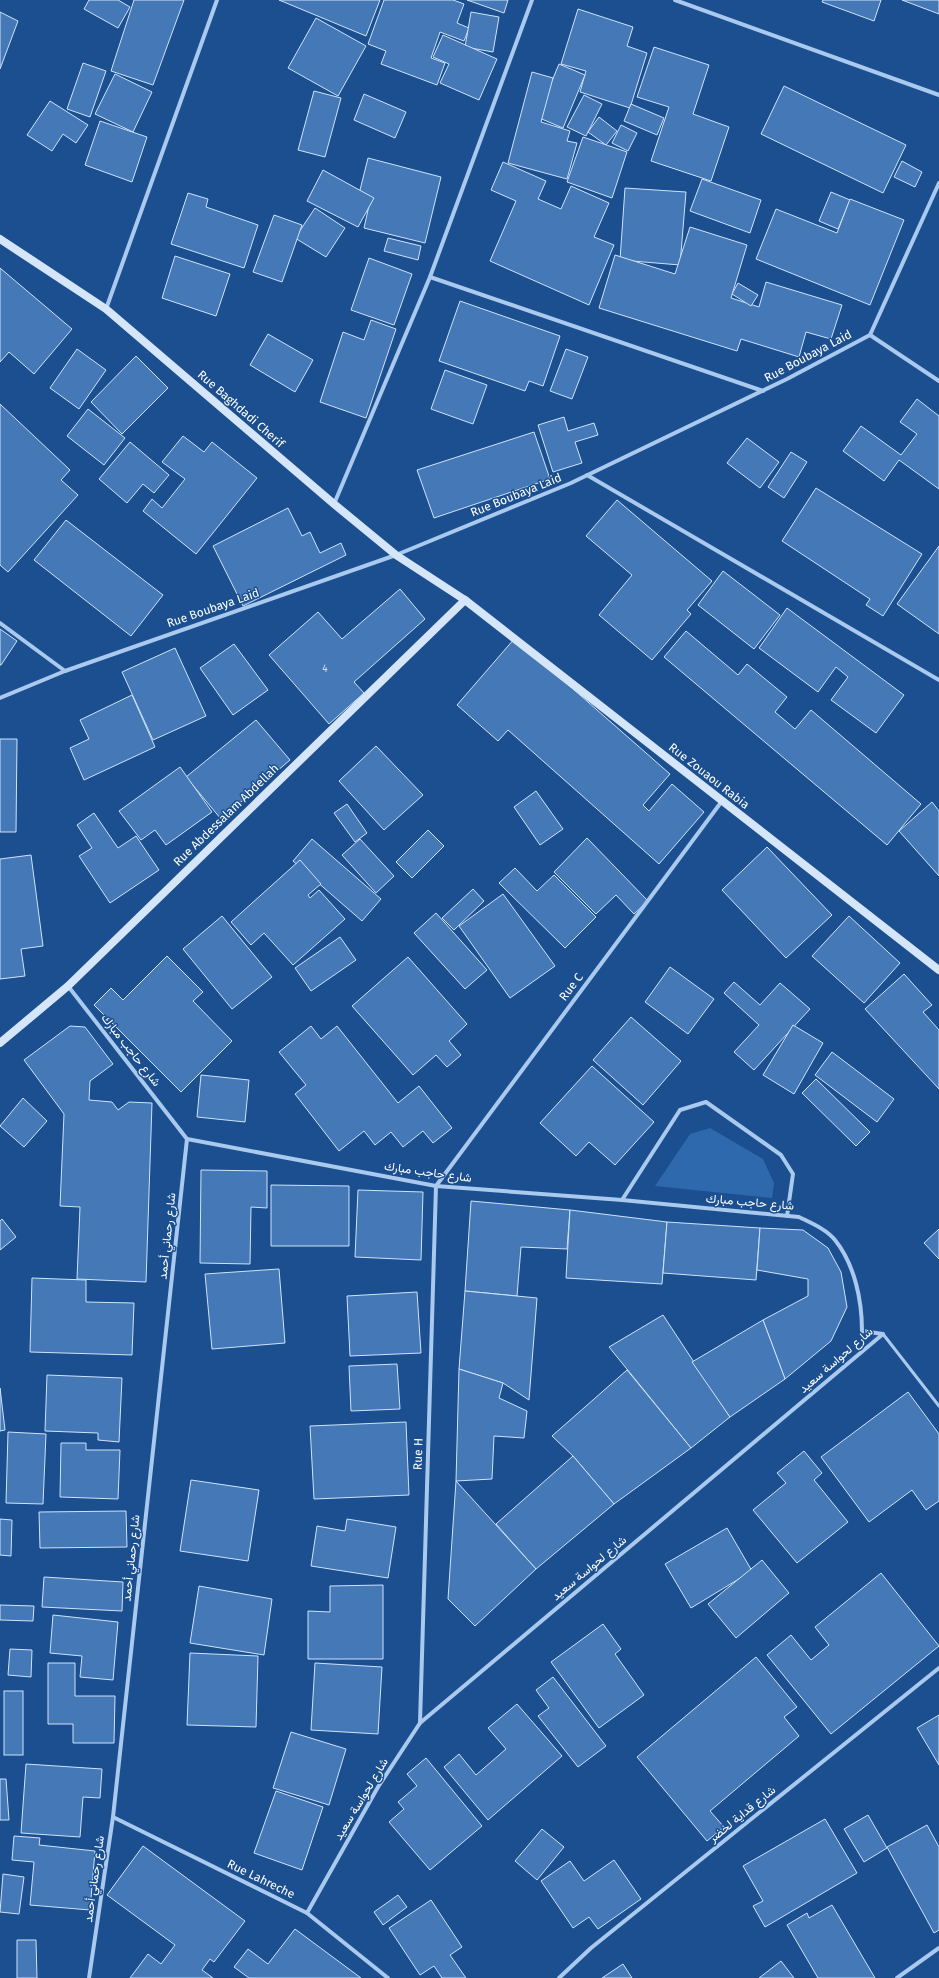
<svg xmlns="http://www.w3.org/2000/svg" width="939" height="1978" viewBox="0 0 939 1978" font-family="'Fira Sans',Vazirmatn,sans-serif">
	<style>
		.garden { fill: #2e69ad }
		.building { fill: #4478b7; stroke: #cfe3fa }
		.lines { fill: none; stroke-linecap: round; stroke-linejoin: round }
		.lane { stroke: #a9c9ee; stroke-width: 3 }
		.street { stroke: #a9c9ee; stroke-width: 4 }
		.secondary { stroke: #d6e6fa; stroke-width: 8 }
		.labels { text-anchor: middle; stroke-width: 3; stroke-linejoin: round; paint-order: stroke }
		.number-label { font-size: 10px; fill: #d0dded }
		.street-label { font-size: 12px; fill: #fff; stroke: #1b4f8f }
	</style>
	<rect width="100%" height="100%" fill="#1b4f8f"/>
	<polygon class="garden" points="710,1128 763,1159 774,1183 772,1198 655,1186 690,1134"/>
	<g class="building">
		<polygon points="89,0 118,0 130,7 118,28 84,9"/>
		<polygon points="134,0 184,0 153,85 111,71"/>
		<polygon points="279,0 380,0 366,36"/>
		<polygon points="384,0 453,0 464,4 457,23 469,28 464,41 440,32 431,58 445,63 437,85 381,64 386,51 368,44"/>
		<polygon points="467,0 508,0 504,13"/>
		<polygon points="823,0 881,0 874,21 822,2"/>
		<polygon points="902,0 939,0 939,14"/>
		<polygon points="578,9 633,27 627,46 647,53 630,108 580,92 586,71 561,64"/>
		<polygon points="0,12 18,21 0,69"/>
		<polygon points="471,12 499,17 493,52 465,47"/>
		<polygon points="316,18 366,46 338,96 288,68"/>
		<polygon points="443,35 497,59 479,100 440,83 449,64 433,57"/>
		<polygon points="654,47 709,65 693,114 729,127 711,181 651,161 669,107 637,97"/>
		<polygon points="83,63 106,71 90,117 67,109"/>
		<polygon points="559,64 585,75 563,128 537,117"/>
		<polygon points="532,72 553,78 541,122 570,131 567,141 577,143 567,179 508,163"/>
		<polygon points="115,74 152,92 133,132 95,114"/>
		<polygon points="784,86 906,145 883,193 761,134"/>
		<polygon points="314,91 341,98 325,157 298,150"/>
		<polygon points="364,94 406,112 395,138 354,120"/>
		<polygon points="584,95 602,104 586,136 567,127"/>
		<polygon points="50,101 88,125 76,143 63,134 52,151 27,135"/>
		<polygon points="631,104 664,118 657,135 624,121"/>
		<polygon points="599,117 617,131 606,145 588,132"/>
		<polygon points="100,121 147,137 132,182 85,165"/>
		<polygon points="621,125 637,133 628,151 612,143"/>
		<polygon points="583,137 627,152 612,198 567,182"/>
		<polygon points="368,158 441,177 425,243 364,228 370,201 358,198"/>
		<polygon points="902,161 922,172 915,187 894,177"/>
		<polygon points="503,162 546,181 538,199 561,209 571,186 609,203 594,237 614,245 589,305 490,261 516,201 491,190"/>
		<polygon points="323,170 374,198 358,227 307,201"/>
		<polygon points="702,179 761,200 750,233 690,211"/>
		<polygon points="625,188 686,192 680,265 620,260"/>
		<polygon points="831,192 850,200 838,229 819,221"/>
		<polygon points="188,193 208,199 206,207 258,225 244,268 171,244"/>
		<polygon points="850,199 904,220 870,305 756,259 776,209 837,233"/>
		<polygon points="315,208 345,228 326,257 295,238"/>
		<polygon points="274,215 302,225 282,282 253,272"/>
		<polygon points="690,227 747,245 731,298 759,307 766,282 842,305 831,339 806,332 799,357 741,339 737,351 599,308 615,255 675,274"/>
		<polygon points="388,238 421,246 418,260 384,251"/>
		<polygon points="175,256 230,274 216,316 162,298"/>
		<polygon points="369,258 412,274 394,325 351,310"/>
		<polygon points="0,268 72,329 34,374 9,352 0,362"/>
		<polygon points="738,283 758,295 751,306 732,294"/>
		<polygon points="460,301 560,336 543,386 529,381 525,391 439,361"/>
		<polygon points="371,320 396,329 366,418 320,402 343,332 364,340"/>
		<polygon points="268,334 313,360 295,392 250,365"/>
		<polygon points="77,349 106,370 79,409 50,388"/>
		<polygon points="566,349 588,357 572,399 550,391"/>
		<polygon points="136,356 168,388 122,434 91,402"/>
		<polygon points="445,370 487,385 473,424 431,409"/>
		<polygon points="917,399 939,416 939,489 899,460 884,481 843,451 861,426 901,455 917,434 900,422"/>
		<polygon points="0,404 70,470 61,480 78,495 8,572 0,565"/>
		<polygon points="88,409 125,438 104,465 67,436"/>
		<polygon points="564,417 568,431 594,423 598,435 575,442 582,463 553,472 538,425"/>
		<polygon points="534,432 550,479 434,518 417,470"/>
		<polygon points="183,436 204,452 212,442 257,478 196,554 143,511 152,499 162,508 185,479 162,462"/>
		<polygon points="747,438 779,462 760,488 727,463"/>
		<polygon points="130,442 169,475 154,493 143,484 127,503 99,479"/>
		<polygon points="791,452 807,462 784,498 768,487"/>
		<polygon points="816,488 922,554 883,616 866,605 870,599 782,541"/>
		<polygon points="617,500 712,581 687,610 691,614 652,660 599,615 632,575 586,536"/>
		<polygon points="288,508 302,536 310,532 320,553 341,543 346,555 243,606 213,546"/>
		<polygon points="66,520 163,595 131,636 34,560"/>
		<polygon points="939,546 939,634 897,604"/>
		<polygon points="723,571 780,615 754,649 698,605"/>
		<polygon points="400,589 425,619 354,682 364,693 329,724 269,655 318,612 342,639"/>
		<polygon points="787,608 904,695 876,733 831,700 848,677 836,667 818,692 759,648"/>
		<polygon points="0,629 17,641 1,665 0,665"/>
		<polygon points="686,631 738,675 747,664 787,697 775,712 795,729 811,710 921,804 887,845 664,657"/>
		<polygon points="515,638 670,774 643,805 649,811 672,784 704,812 659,864 508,730 498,741 457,705"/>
		<polygon points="234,644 268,690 233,715 200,668"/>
		<polygon points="175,648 206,716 153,740 122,672"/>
		<polygon points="132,695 155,747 84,780 70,748 89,739 80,720"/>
		<polygon points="256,720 290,760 221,819 186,777"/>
		<polygon points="0,739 17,739 16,832 0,832"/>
		<polygon points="376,746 423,795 384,830 339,781"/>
		<polygon points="180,767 212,812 166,845 155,830 141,840 119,811"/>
		<polygon points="536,791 563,829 540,845 514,807"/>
		<polygon points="932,802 939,811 939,876 899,831"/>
		<polygon points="347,804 367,833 355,842 334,813"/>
		<polygon points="94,813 118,848 136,836 159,870 110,903 79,856 92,848 77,825"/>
		<polygon points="428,830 444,846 412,878 396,862"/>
		<polygon points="587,838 648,901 634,914 616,895 596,914 554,872"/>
		<polygon points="312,839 381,899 362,921 293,861"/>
		<polygon points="360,839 394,876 376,893 342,855"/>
		<polygon points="767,847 832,915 786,958 722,890"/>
		<polygon points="31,855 43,946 21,949 25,976 0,979 0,859"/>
		<polygon points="300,860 321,884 308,895 310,898 319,890 345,919 293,965 264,933 251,945 231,922"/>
		<polygon points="515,868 537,891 554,875 596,917 565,948 499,883"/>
		<polygon points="473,889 484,901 454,930 442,918"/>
		<polygon points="503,894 555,966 510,998 459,926"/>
		<polygon points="436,913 487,970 465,989 414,933"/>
		<polygon points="222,916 272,977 232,1009 183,949"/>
		<polygon points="849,916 900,963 864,1003 812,956"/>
		<polygon points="340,937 356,960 311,991 295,968"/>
		<polygon points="167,956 203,992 193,1001 232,1041 181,1092 94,1005 111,988 123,1000"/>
		<polygon points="408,957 467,1024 449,1041 461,1055 447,1067 436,1055 413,1075 352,1006"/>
		<polygon points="670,967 714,999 688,1034 645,1002"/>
		<polygon points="904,974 932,1005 923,1012 939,1030 939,1089 865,1009"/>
		<polygon points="734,982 760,1005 780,983 810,1009 754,1070 734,1052 759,1025 724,993"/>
		<polygon points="631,1017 681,1061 643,1105 593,1060"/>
		<polygon points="793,1025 823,1043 794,1094 763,1075"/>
		<polygon points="70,1026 85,1027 113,1064 90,1081 89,1100 112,1102 118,1110 129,1102 152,1103 146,1282 77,1279 80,1207 60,1206 64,1114 24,1060"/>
		<polygon points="311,1026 321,1039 337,1026 398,1103 419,1086 452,1128 433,1143 423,1131 403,1147 391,1132 375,1145 364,1131 339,1151 295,1094 306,1085 279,1052"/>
		<polygon points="832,1052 894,1099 877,1122 815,1075"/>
		<polygon points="592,1066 654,1122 615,1165 589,1142 576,1156 540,1123"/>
		<polygon points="201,1075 249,1080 245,1122 197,1117"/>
		<polygon points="816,1079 870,1132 856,1146 802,1093"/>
		<polygon points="23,1098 47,1121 24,1147 0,1126"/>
		<polygon points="201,1170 267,1171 267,1208 251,1207 250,1264 200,1263"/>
		<polygon points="271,1185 349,1186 349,1246 271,1246"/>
		<polygon points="358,1190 423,1192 421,1260 355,1257"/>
		<polygon points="471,1201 570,1210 567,1249 521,1247 517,1296 465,1291"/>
		<polygon points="570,1210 667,1222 662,1284 566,1278"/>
		<polygon points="2,1219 16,1237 0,1250 0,1221"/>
		<polygon points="667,1222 760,1228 756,1280 663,1273"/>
		<polygon points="760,1228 803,1230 828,1248 841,1272 847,1307 831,1341 785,1379 763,1320 808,1296 808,1279 757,1270"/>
		<polygon points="939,1229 939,1259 924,1243"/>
		<polygon points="279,1269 285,1343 212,1349 205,1274"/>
		<polygon points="32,1278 86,1280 86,1302 134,1303 132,1355 30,1352"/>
		<polygon points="465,1291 537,1298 529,1400 503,1383 459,1369"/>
		<polygon points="417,1292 421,1353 350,1356 347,1296"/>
		<polygon points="663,1315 730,1417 691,1448 609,1347"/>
		<polygon points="763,1320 785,1379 730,1417 692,1362"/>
		<polygon points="397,1364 400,1409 351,1411 349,1366"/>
		<polygon points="459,1369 503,1383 499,1398 527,1411 524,1438 494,1436 492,1479 456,1481"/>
		<polygon points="627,1370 691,1448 614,1504 573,1456 552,1436"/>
		<polygon points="47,1375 122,1378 119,1442 98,1440 98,1433 45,1431"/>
		<polygon points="0,1388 5,1430 0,1431"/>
		<polygon points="908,1392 939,1434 939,1501 926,1510 912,1490 869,1522 821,1457"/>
		<polygon points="406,1422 409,1495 314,1499 310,1426"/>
		<polygon points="8,1432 46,1434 43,1504 6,1503"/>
		<polygon points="61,1443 86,1443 86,1450 120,1450 118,1499 60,1497"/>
		<polygon points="804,1451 822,1473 814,1480 848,1522 797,1563 753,1510 786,1483 777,1473"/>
		<polygon points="573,1456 614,1504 536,1569 496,1524"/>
		<polygon points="191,1480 259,1490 248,1561 180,1551"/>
		<polygon points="456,1481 536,1569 475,1626 448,1599"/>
		<polygon points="126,1511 127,1547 40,1548 39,1512"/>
		<polygon points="0,1519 12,1520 11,1556 0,1555"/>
		<polygon points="347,1519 396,1527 388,1578 311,1566 317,1526 345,1531"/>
		<polygon points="727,1528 752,1571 691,1608 665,1564"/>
		<polygon points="762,1560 789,1593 736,1638 708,1604"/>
		<polygon points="881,1573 939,1646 831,1734 767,1655 791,1635 811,1660 829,1645 815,1627"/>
		<polygon points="44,1577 123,1582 122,1611 42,1607"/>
		<polygon points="383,1585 383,1659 308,1659 308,1611 330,1612 330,1586"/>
		<polygon points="199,1586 272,1599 264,1655 190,1643"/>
		<polygon points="0,1605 34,1606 33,1621 0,1620"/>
		<polygon points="53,1615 118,1622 113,1680 80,1677 82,1656 50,1653"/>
		<polygon points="603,1624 621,1649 615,1654 644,1695 599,1728 551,1662"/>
		<polygon points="10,1649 32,1650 31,1677 8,1675"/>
		<polygon points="190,1653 258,1656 256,1727 187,1725"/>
		<polygon points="756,1657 797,1707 784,1717 799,1736 710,1811 724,1827 707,1841 637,1757"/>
		<polygon points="48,1663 75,1663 75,1696 115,1696 114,1743 73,1743 73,1724 48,1724"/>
		<polygon points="315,1663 382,1667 378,1734 311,1730"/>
		<polygon points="553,1677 606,1746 578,1767 538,1716 549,1708 536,1690"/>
		<rect x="4" y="1691" width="19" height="64"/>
		<polygon points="517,1704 562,1756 488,1820 444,1767 459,1754 476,1775 506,1749 488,1728"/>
		<polygon points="939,1715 939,1765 917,1728"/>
		<polygon points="291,1732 346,1749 329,1805 273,1788"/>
		<polygon points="426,1758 482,1826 430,1870 389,1822 404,1809 398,1802 417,1786 407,1774"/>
		<polygon points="26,1764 102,1769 100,1798 83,1797 80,1837 21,1833"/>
		<polygon points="0,1779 6,1779 9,1820 0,1820"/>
		<polygon points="276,1791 323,1807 302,1870 254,1853"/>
		<polygon points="868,1815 887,1848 864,1862 844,1829"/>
		<polygon points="825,1819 857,1873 765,1927 753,1906 763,1901 743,1866"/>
		<polygon points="927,1825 939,1847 939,1930 934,1933 887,1847"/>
		<polygon points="542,1829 564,1847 537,1880 515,1861"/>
		<polygon points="14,1836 40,1838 39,1845 95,1851 90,1910 30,1905 34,1862 12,1860"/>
		<polygon points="143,1846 245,1921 214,1962 210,1959 202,1970 213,1978 130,1978 148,1954 161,1964 175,1945 107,1895"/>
		<polygon points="614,1860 641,1899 598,1929 589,1917 573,1928 541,1881 570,1861 584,1881"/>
		<polygon points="3,1874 24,1877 19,1914 0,1912"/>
		<polygon points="398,1895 407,1907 383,1925 374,1912"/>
		<polygon points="431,1900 462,1947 450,1955 466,1978 442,1978 434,1966 420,1975 389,1928"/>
		<polygon points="832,1905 875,1978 818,1978 787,1925 807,1913 809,1918"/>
		<polygon points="295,1929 361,1978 249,1978 234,1967 248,1949 268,1964"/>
		<polygon points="17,1940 36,1940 37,1978 17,1978"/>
		<polygon points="781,1961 794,1978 759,1978"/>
		<polygon points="623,1964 632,1978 602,1978"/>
	</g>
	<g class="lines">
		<polyline class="lane" points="883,1334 939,1406"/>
		<g class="street">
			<polyline points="675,0 939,95"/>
			<polyline points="430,277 763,391"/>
			<polyline points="106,309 217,0"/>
			<polyline points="870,335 939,381"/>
			<polyline points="587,475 939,680"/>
			<polyline points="334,504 430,277 532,0"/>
			<polyline points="0,623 65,671"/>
			<polyline points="0,698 65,671 396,555 571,483 787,379 870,335 939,183"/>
			<path d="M68,986L187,1139L436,1186L622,1200L799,1217C811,1223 826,1229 835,1240C855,1265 862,1301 862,1331L883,1334L420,1723L378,1787L307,1913"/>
			<polyline points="622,1200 680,1110 706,1102 781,1155 793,1174 787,1216"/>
			<polyline points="420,1723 436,1186 722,801"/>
			<polyline points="113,1817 307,1913 388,1978"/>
			<polyline points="89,1978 113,1817 187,1139"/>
			<polyline points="559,1978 591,1948 939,1668"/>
			<polyline points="897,1978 939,1948"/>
		</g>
		<g class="secondary">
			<polyline points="0,239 106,309 334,504 396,555 465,600 939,970"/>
			<polyline points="0,1043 68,986 465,600"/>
		</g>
	</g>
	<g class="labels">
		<g class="number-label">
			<text x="325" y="672">4</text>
		</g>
		<g class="street-label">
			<text transform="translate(808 356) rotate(-28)" y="4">Rue Boubaya Laid</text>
			<text transform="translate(241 409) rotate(41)" y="4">Rue Baghdadi Cherif</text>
			<text transform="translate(516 495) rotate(-22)" y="4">Rue Boubaya Laid</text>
			<text transform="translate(213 608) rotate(-19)" y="4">Rue Boubaya Laid</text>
			<text transform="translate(709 776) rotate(38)" y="4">Rue Zouaou Rabia</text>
			<text transform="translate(226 815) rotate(-44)" y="4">Rue Abdessalam Abdellah</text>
			<text transform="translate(571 987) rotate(-53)" y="4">Rue C</text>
			<text transform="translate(131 1050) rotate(52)" y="4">شارع حاجب مبارك</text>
			<text transform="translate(428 1172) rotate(8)" y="4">شارع حاجب مبارك</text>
			<text transform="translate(750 1202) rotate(5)" y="4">شارع حاجب مبارك</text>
			<text transform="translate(167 1236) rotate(-84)" y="4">شارع رحماني أحمد</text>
			<text transform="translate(836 1360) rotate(-41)" y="4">شارع لحواسة سعيد</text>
			<text transform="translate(418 1454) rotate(-88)" y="4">Rue H</text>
			<text transform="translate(131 1558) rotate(-84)" y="4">شارع رحماني أحمد</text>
			<text transform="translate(589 1568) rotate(-40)" y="4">شارع لحواسة سعيد</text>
			<text transform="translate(361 1799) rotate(-59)" y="4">شارع لحواسة سعيد</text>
			<text transform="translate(742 1814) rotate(-39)" y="4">شارع قداية لخضر</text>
			<text transform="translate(94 1879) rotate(-82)" y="4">شارع رحماني أحمد</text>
			<text transform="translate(261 1879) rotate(26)" y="4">Rue Lahreche</text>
		</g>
	</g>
</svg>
